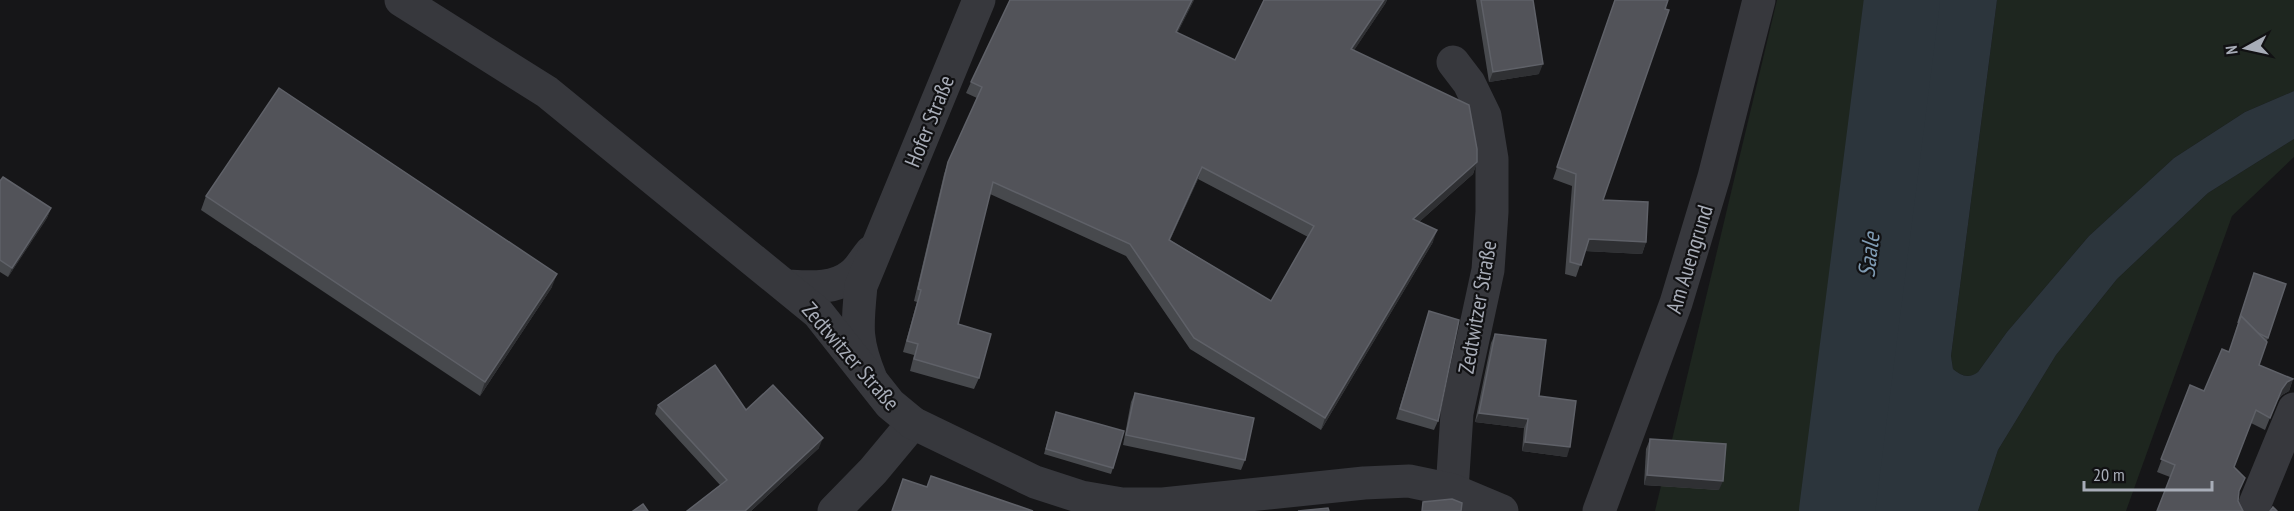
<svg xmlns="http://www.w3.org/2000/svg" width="2294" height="511" viewBox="0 0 2294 511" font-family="'PT Sans Narrow',sans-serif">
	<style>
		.green { fill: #1e261f }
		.water { fill: #2c353c }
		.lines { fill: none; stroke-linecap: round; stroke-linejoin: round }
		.river { stroke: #2c353c; stroke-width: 76 }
		.minor { stroke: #37383d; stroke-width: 33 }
		.tertiary { stroke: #37383d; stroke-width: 33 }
		.wall { fill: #47494d; fill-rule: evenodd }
		.shaded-wall { fill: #2f3033 }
		.building { fill: #525359; stroke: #5f6168; stroke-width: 1.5; fill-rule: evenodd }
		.labels { text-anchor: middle; stroke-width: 4.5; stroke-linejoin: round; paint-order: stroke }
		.street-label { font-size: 22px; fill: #a8adb8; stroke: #111113 }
		.water-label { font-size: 24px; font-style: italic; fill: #7f9bb3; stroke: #111113 }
	</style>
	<rect width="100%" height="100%" fill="#161618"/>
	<g class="green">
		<polygon points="1777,0 1909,0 1839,511 1655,511"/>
		<path d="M1997,0H2294V91L2245,112L2174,158L2089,236L2007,332L1978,372C1970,379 1961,376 1953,369L1951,356Z"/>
		<polygon points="2294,139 2294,157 2232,216 2126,511 1978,511 1998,450 2056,355 2117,279 2208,193"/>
	</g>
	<path class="water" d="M1909,0H1997L1951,356L1953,369C1961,376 1969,379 1978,372L2007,332L2089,236L2174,158L2245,112L2294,91V139L2208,193L2117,279L2056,355L1998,450L1978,511H1839Z"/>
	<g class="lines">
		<polyline class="river" points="1837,511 1902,0"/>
		<g class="minor">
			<path d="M786,286C808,287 834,290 852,275C859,270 865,259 871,252"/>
			<path d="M871,379C855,340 857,327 861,286L979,0"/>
			<polyline points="1452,490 1457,413 1488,270 1492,212 1492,159 1485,116 1469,83 1453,62"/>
			<polyline points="834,511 873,471 913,423"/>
			<polyline points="1599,511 1676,303 1714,177 1759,0"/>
			<polyline points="2252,511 2294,409"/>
		</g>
		<polyline class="tertiary" points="401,0 547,92 818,313 890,404 913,423 1035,482 1081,497 1122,504 1163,504 1364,483 1409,481 1452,490 1502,511"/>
	</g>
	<g class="wall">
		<path d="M1010,0H1194L1177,33L1235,60L1264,0H1387L1385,4L1354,50L1477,162L1473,174L1419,222L1433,242L1321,430L1190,349L1126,256L990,194L958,324L979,378L974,389L910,371L914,355L903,352L917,302L914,301L944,174L948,162L977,98L966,93L971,82ZM1198,179L1308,237L1271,301L1170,240Z"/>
		<polygon points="1476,0 1533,0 1539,74 1489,82"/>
		<polygon points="1615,0 1603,200 1646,242 1642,254 1585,251 1576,277 1565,274 1572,186 1553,179"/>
		<polygon points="0,181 51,208 47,218 8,277 0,272"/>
		<polygon points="206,196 552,287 480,396 201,210"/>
		<polygon points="2254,273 2286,284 2259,365 2293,379 2289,391 2282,395 2277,401 2265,430 2251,423 2170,477 2157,472 2190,385 2204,391 2229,352"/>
		<polygon points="1429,311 1438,421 1434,430 1396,419"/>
		<polygon points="1495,334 1539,396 1567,457 1522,451 1524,428 1475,422 1491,343"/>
		<polygon points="1135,393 1245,460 1241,470 1123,445 1131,402"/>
		<polygon points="658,405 746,410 819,448 751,511 687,511 720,485 655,414"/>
		<polygon points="1054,418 1113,468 1111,474 1044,454"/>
		<polygon points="1650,439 1719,490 1644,485 1646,449"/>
	</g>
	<g class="shaded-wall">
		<polygon points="1192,0 1194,0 1172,44 1176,32"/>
		<polygon points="1384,0 1387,0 1385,4 1347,61 1351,49"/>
		<polygon points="1543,64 1539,74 1489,82 1493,72"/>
		<polygon points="1477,162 1473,174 1409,231 1413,219"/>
		<polygon points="1202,167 1198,179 1165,251 1169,240"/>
		<polygon points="51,208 47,218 8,277 12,268"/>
		<polygon points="1437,230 1433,242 1321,430 1325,418"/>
		<polygon points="1589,239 1646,242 1642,254 1585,251"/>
		<polygon points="557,274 552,287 480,396 485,382"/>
		<polygon points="2293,379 2289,391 2282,395 2277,401 2265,430 2282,389 2287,382"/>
		<polygon points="1479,413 1528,419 1524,428 1475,422"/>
		<polygon points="823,438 819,448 751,511 745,511"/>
		<polygon points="1525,442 1570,447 1567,457 1522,451"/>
		<polygon points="1647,475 1723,481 1719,490 1644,485"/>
	</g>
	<g class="building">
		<path d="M1010,0H1192L1176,32L1235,60L1264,0H1384L1351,49L1469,105L1477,149V162L1413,219L1437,230L1325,418L1194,338L1130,244L993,182L958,324L991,334L979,378L914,359L918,344L907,341L921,290L918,289L948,162L982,87L971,82ZM1202,167L1314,226L1271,301L1169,240Z"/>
		<polygon points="1481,0 1533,0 1543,64 1493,72"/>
		<polygon points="1615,0 1668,0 1665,9 1669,10 1603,200 1648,202 1646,242 1589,239 1581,265 1570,262 1576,174 1557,167"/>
		<polygon points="279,88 557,274 485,382 206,196"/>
		<polygon points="3,177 51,208 12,268 0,260 0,181"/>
		<polygon points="2254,273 2286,284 2268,338 2258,333 2241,316 2238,323"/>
		<polygon points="1429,311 1459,320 1438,421 1400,409"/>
		<polygon points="2241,316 2267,342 2259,365 2293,379 2287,382 2282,389 2270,418 2256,410 2234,467 2245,478 2239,491 2238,501 2243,511 2157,511 2175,465 2161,459 2190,385 2204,391 2222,349 2229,352"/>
		<polygon points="1495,334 1546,340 1539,396 1576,401 1570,447 1525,442 1528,419 1479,413"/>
		<polygon points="715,365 746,410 773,385 823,438 745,511 687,511 727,480 658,405"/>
		<polygon points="1135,393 1254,418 1245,460 1126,435"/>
		<polygon points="1056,412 1124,431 1113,468 1046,449"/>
		<polygon points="1650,439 1726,444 1723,481 1647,475"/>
		<polygon points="931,476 1033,511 892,511 903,479 927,487"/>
		<polygon points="1452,499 1462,503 1461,511 1422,511 1423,502"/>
		<polygon points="643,504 648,511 633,511"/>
		<polygon points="2273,507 2277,511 2270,511"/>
		<polygon points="1328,508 1329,511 1298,511"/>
	</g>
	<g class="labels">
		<g class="street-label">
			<text transform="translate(929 121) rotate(-68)" y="8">Hofer Straße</text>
			<text transform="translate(1689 259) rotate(-73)" y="8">Am Auengrund</text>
			<text transform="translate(1477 307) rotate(-80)" y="8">Zedtwitzer Straße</text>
			<text transform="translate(851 356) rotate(49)" y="8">Zedtwitzer Straße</text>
		</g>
		<g class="water-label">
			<text transform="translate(1869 255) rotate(-83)" y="8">Saale</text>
		</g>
	</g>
	<g transform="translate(2246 48) rotate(262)" stroke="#111113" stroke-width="4.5" paint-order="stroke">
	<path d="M0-4.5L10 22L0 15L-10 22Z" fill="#a8adb8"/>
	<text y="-9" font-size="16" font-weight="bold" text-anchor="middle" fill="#a8adb8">N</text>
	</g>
	<path d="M2084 481v9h128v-9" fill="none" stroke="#a8adb8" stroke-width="3"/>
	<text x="2093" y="481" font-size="18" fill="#a8adb8" stroke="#111113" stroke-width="4.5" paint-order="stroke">20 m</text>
</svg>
